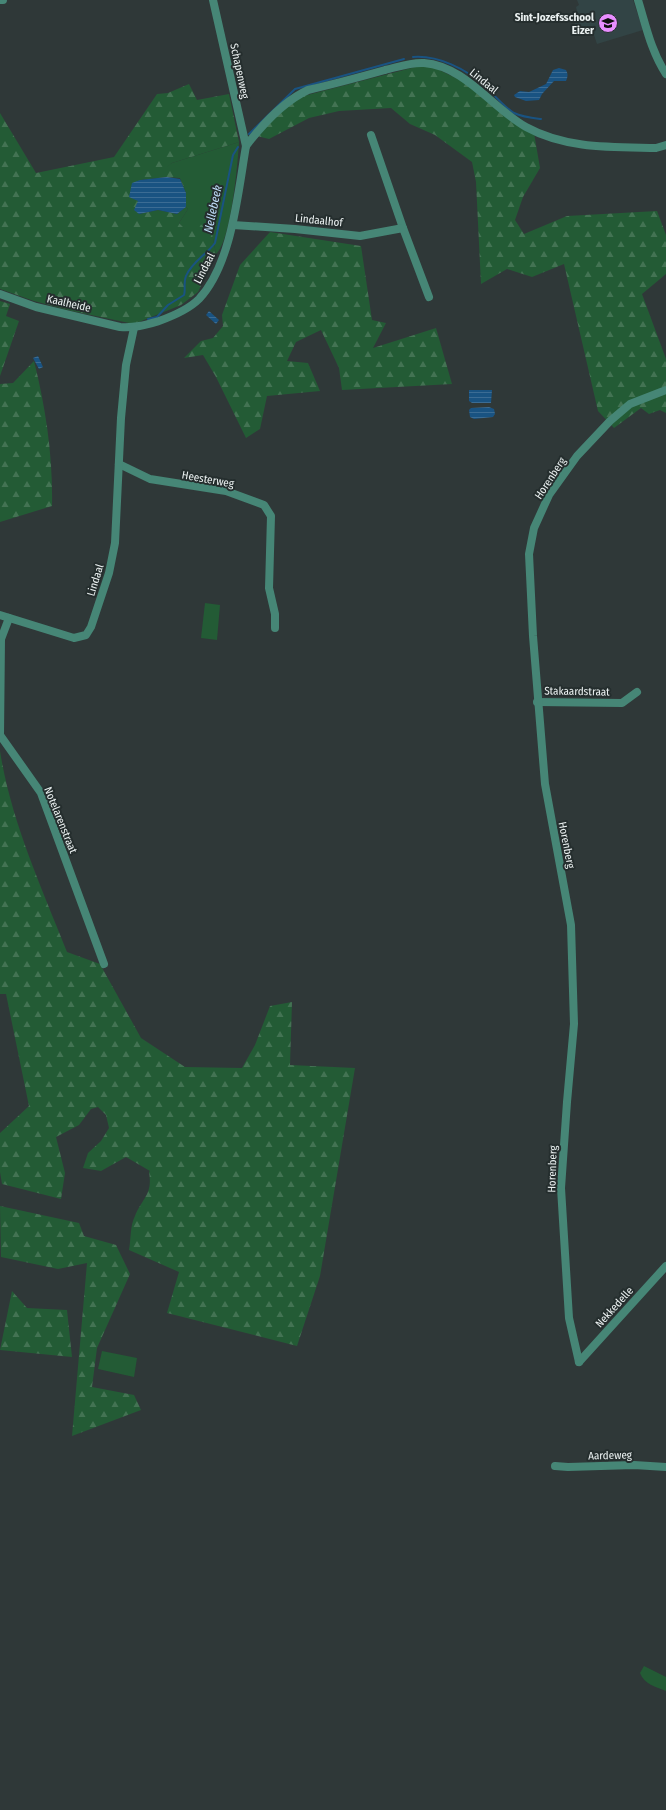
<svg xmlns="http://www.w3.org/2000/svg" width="666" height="1810" viewBox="0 0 666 1810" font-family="'Fira Sans Condensed',sans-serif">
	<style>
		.built { fill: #324445 }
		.green { fill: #235b35 }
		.forest { fill: url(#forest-firs) }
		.water { fill: url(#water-rules) }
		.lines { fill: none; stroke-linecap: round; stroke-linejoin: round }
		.stream { stroke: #195382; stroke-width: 2 }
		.minor { stroke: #468676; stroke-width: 8 }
		.tertiary { stroke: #468676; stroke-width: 8 }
		.labels { text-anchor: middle; stroke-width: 4; stroke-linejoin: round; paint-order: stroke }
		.poi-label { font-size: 11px; font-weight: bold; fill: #ebf1f1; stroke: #252e2e; text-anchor: end }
		.street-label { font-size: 11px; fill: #ebf1f1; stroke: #252e2e }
		.water-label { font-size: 12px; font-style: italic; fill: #c1dffc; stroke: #252e2e }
	</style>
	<defs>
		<pattern id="forest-firs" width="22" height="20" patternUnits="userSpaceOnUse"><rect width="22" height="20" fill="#235b35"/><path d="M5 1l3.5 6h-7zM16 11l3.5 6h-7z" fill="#437353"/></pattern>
		<pattern id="water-rules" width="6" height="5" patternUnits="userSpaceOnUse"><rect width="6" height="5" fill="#195382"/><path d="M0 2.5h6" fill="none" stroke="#3b6c94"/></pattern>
	</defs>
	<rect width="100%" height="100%" fill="#2f3838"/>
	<polygon class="built" points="577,0 633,0 643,30 597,44 594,35 578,33 573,17 578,15 576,7 579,5"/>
	<g class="green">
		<path d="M239,142C238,162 231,242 216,254L212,233L186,231L179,223L188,209L186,207V193L183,186L187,184L166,167L172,163Z"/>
		<polygon points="205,603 220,605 217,640 201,638"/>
		<polygon points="102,1351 137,1358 134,1377 98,1369"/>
		<path d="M644,1666L666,1677V1691C656,1687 644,1684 640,1673Z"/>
	</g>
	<g class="forest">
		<polygon points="427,64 466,83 534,133 540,168 523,197 515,220 524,234 567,216 657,211 666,235 666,274 642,294 666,359 666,413 660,410 649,414 641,408 614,428 598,411 564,264 532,277 507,269 481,284 476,182 472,162 435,135 410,124 391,108 339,111 309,118 269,139 257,136 292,99"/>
		<polygon points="189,84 197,100 229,94 239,142 172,163 167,167 182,169 188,174 187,185 183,186 180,178 167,177 140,180 138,201 139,214 158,210 177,214 186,207 188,209 179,223 186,230 199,223 212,233 216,254 198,292 181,305 134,324 72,311 34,301 0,289 0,113 36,173 114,157 157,94 168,93"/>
		<polygon points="270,232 361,246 372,320 386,323 373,348 436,328 452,384 342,390 339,368 321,330 296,342 287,361 308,363 320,391 267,396 260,429 246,438 216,377 203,355 184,358 201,341 213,338 223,326 222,315 240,265"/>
		<polygon points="0,301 10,304 6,316 19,321 0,376"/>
		<path d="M34,361C46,409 53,457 52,506L0,522V384L13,383Z"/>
		<path d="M0,751C11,821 41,886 67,952L100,964L141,1038L185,1067L242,1068L255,1045L270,1006L292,1002L290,1065L355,1068L320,1276L297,1346L167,1313L179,1272L129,1250C131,1240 130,1225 135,1216C142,1198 153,1195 149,1172L150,1171L126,1157L101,1171L83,1168L88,1153L101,1141L109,1128L106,1115L98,1107L91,1109L79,1125L56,1137L65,1173L61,1199L2,1184L0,1172V1133L29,1106L6,994H0Z"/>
		<polygon points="0,1206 79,1223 84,1236 116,1245 130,1274 97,1348 92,1387 134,1395 141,1410 72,1436 87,1263 58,1269 1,1257"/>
		<polygon points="12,1291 27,1308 67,1310 72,1357 0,1350"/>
	</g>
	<g class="water">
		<path d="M559,68L566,70C568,74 568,76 566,81H554L542,94L539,100L526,101L515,97L514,95L520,91L529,92L546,84L553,70Z"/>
		<polygon points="167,177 180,179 186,193 186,207 177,214 158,210 139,214 134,210 138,201 129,197 132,183 140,180"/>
		<polygon points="209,311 219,320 216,324 206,315"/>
		<polygon points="38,356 43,367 39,369 33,358"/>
		<polygon points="469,390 492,390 491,403 472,403 469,401"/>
		<polygon points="489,407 494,409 495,414 493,417 474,419 470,417 469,410 471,408"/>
	</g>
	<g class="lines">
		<g class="stream">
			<path d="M413,57C438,55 466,69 485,86C494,95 503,106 514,113C522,117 532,118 541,119"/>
			<polyline points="249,134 295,89 404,59"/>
			<path d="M148,319L157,317L168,305L184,295C186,289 183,283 186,276C191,263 207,254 215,243L233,155L238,147"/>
		</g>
		<g class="minor">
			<polyline points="0,0 3,0"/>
			<polyline points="213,0 246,146"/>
			<polyline points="371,135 403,228"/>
			<polyline points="233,225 295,229 360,236 403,228 429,297"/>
			<path d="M0,294L36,307L120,327C135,328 145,325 159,321C173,316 188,310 199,299C232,264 238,192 246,146C262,125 284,101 308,90C334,84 360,77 385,70C398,67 411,62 424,63C465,66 492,108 526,127C566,149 612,147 656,148L666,145"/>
			<polyline points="119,464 150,479 226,491 264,505 271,516 269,588 275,614 275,628"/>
			<polyline points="0,615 74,638 86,635 91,627 109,573 115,543 121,418 126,365 134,328"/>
			<polyline points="9,618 1,639 0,735 41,793 104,964"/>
			<polyline points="537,702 622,703 637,692"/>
			<polyline points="579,1362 569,1318 561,1188 567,1102 574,1024 571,925 545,784 533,636 529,554 534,528 549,495 577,456 610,421 630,404 666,390"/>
			<polyline points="579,1362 666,1266"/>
			<polyline points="555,1466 568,1467 634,1465 666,1467"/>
		</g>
		<path class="tertiary" d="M638,0C646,26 651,51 666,74"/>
	</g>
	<defs>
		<symbol id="school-disc" viewBox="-11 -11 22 22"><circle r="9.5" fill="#e88eff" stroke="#252e2e"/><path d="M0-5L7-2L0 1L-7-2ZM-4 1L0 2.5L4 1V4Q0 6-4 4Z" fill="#111"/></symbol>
	</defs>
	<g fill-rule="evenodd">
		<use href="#school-disc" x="597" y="12" width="22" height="22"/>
	</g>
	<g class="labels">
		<g class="poi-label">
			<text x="594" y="21">Sint-Jozefsschool<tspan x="594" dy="13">Eizer</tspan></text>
		</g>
		<g class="street-label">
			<text transform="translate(240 71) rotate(78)" y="4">Schapenweg</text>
			<text transform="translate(484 81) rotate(39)" y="4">Lindaal</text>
			<text transform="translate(319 220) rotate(6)" y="4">Lindaalhof</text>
			<text transform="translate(204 268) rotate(-63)" y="4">Lindaal</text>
			<text transform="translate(69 303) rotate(13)" y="4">Kaalheide</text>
			<text transform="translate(550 478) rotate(-57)" y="4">Horenberg</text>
			<text transform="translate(208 479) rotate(10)" y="4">Heesterweg</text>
			<text transform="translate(95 580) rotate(-73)" y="4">Lindaal</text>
			<text transform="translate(577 691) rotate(1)" y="4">Stakaardstraat</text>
			<text transform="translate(61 820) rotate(68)" y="4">Notelarenstraat</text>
			<text transform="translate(567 845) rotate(79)" y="4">Horenberg</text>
			<text transform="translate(552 1169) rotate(-88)" y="4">Horenberg</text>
			<text transform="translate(614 1307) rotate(-48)" y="4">Nekkedelle</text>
			<text transform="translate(610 1455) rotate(-1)" y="4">Aardeweg</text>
		</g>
		<g class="water-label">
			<text transform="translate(213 209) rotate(-78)" y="4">Nellebeek</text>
		</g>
	</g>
</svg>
